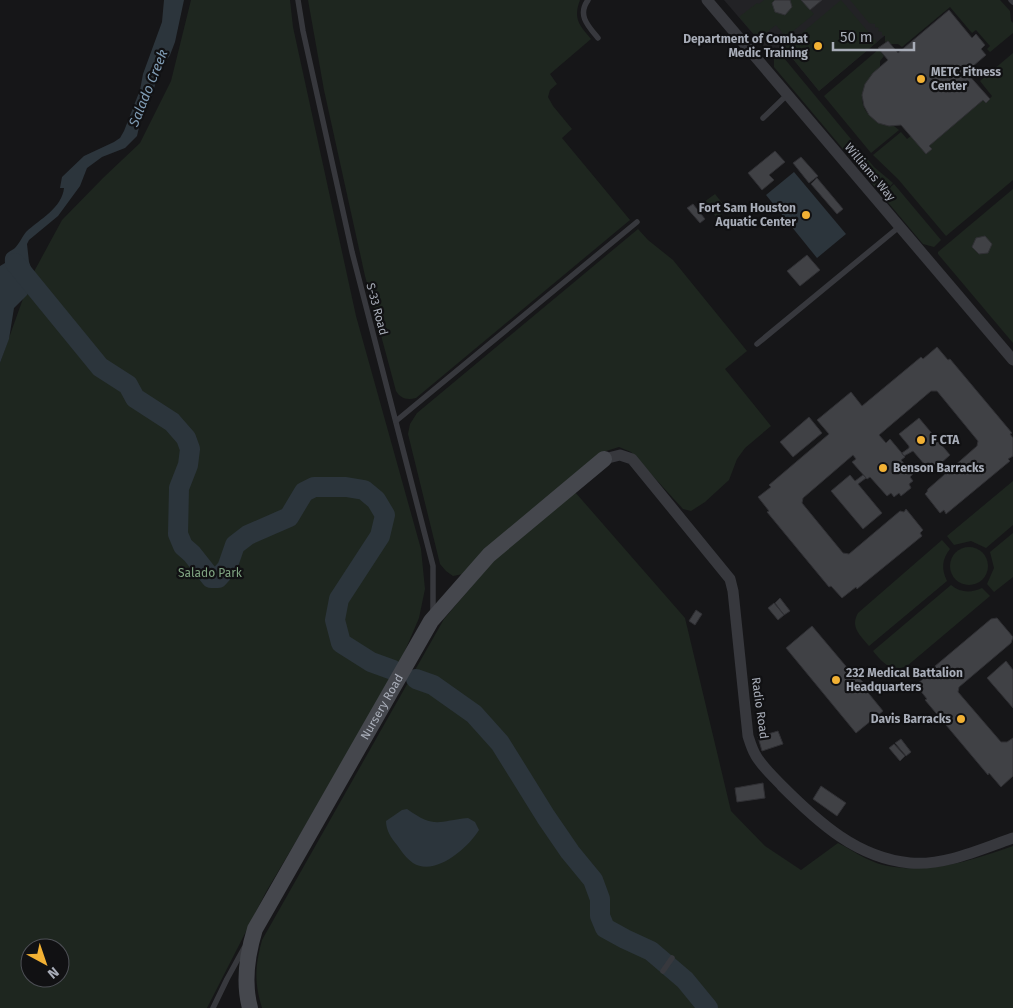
<svg xmlns="http://www.w3.org/2000/svg" width="1013" height="1008" viewBox="0 0 1013 1008" font-family="'Fira Sans',sans-serif">
	<style>
		.built { fill: #222225 }
		.green { fill: #1e261f; fill-rule: evenodd }
		.water { fill: #2c353c }
		.lines { fill: none; stroke-linecap: round; stroke-linejoin: round }
		.river { stroke: #2c353c; stroke-width: 20 }
		.building { fill: #404145; stroke: #303034 }
		.lane { stroke: #37383d; stroke-width: 5.5 }
		.street { stroke: #37383d; stroke-width: 11 }
		.secondary { stroke: #45474d; stroke-width: 16 }
		.poi-dot { fill: #f2b134; stroke: #111113; stroke-width: 2 }
		.labels { text-anchor: middle; stroke-width: 4.5; stroke-linejoin: round; paint-order: stroke }
		.poi-label { font-size: 12px; font-weight: bold; fill: #a8adb8; stroke: #111113; text-anchor: start }
		.street-label { font-size: 12px; fill: #a8adb8; stroke: #111113 }
		.park-label { font-size: 12px; fill: #7fa381; stroke: #111113 }
		.water-label { font-size: 14px; font-style: italic; fill: #7f9bb3; stroke: #111113 }
	</style>
	<rect width="100%" height="100%" fill="#161618"/>
	<polygon class="built" points="724,0 927,0 819,91 784,48 773,57"/>
	<g class="green">
		<path d="M191,0H290L293,27L356,316L421,549L425,589L419,618L395,674L266,892L207,1008H0V363L30,279L62,220L103,178L140,143L171,81ZM30,948H60V978H30Z"/>
		<path d="M308,0H580C573,19 579,25 591,39L550,74L557,84L550,90L548,97L553,106L572,129L562,138L630,220L416,398C407,400 401,399 396,391L365,276L324,90Z"/>
		<polygon points="764,0 801,0 814,14 786,37 776,25 758,39 739,17 757,3 759,4"/>
		<polygon points="841,0 877,42 819,91 784,48"/>
		<polygon points="850,0 1000,0 1010,11 1011,21 1013,23 1013,33 990,52 987,49 990,46 976,30 972,33 950,7 902,47 898,44 891,44 888,41 885,42 885,36 882,35 882,32 878,31 879,28 875,27 875,24 869,23"/>
		<path d="M879,49L884,56L880,61V67C873,73 865,84 863,93C858,111 878,127 894,126L899,130L871,153L824,96Z"/>
		<polygon points="779,52 874,167 893,183 888,189 894,184 941,240 934,247 923,244 774,67 774,57"/>
		<polygon points="1013,53 1013,180 946,236 898,179 873,155 901,132 907,139 911,136 926,154 932,149 929,146 983,100 986,103 992,96 980,81"/>
		<polygon points="1013,189 1013,343 938,254 938,252"/>
		<polygon points="715,194 727,209 717,218 704,202"/>
		<polygon points="638,229 648,240 673,260 747,351 725,369 771,426 745,448 737,459 729,480 705,502 691,511 683,509 631,452 619,447 603,452 463,574 453,576 446,571 440,564 408,434 410,424 417,413"/>
		<polygon points="1013,481 1013,525 986,548 971,541 954,545 947,536"/>
		<path d="M575,492L685,618L731,811L765,846L801,870L838,843C852,850 867,861 883,865C927,875 971,861 1013,846V1008H262C254,982 255,966 262,940L444,619L495,559Z"/>
		<polygon points="1013,533 1013,577 994,592 987,584 994,568 990,552"/>
		<path d="M942,540L950,549C942,559 941,569 947,581L869,646C860,635 850,627 858,613Z"/>
		<circle cx="969" cy="566" r="19"/>
		<path d="M951,585C961,593 971,593 982,588L990,596L907,666C891,673 882,662 873,651Z"/>
	</g>
	<g class="water">
		<path d="M164,0H184L175,42L170,55L159,71L151,99L140,123L137,136L125,148L102,157L87,168L80,186L58,216L29,240L27,244L29,262L35,278L27,295L14,308L9,339L0,363V266L5,263C4,253 8,253 15,248C19,244 22,237 26,232C40,219 62,208 64,188H60L62,177L84,156L114,142L120,138L124,131L140,90L143,74L162,22Z"/>
		<polygon points="794,172 846,234 817,258 766,195"/>
		<path d="M407,809C435,829 438,821 468,818L475,822L479,830C468,848 435,877 413,863C406,858 402,852 397,845C391,838 386,830 386,821L402,810Z"/>
	</g>
	<g class="lines">
		<g class="river">
			<polyline points="15,263 100,367 128,385 135,398 172,422 186,438 190,449 188,465 179,488 178,534 183,546 192,554 211,578 218,578 227,568 235,545 248,535 289,517 304,492 314,487 346,487 364,490 376,500 385,515 380,536 339,599 335,620 341,643 371,662 393,670"/>
			<polyline points="416,679 433,685 474,714 500,743 546,817 570,852 593,880 600,899 600,916 605,928 625,939 651,951 685,980 708,1008"/>
		</g>
	</g>
	<g class="building">
		<polygon points="775,0 790,0 792,7 785,15 775,12 772,3"/>
		<polygon points="801,0 822,0 810,10"/>
		<polygon points="949,10 972,38 976,34 985,45 981,49 986,55 966,72 990,99 986,103 983,100 929,146 932,149 926,154 901,125 889,126 878,123 869,115 864,106 862,95 865,84 873,73 888,60 878,48 888,41 898,53"/>
		<polygon points="775,151 785,162 769,175 774,180 762,190 748,173"/>
		<polygon points="801,157 818,176 809,183 793,163"/>
		<polygon points="817,178 843,209 837,214 811,184"/>
		<polygon points="693,204 705,219 700,223 687,208"/>
		<polygon points="985,236 992,244 988,253 979,254 972,247 976,238"/>
		<polygon points="807,255 820,270 800,286 787,271"/>
		<polygon points="937,347 948,360 950,359 1012,433 1010,434 1013,438 1013,456 1008,459 1010,461 946,514 944,510 940,513 925,494 927,492 928,489 977,446 978,441 937,391 931,391 879,435 886,443 890,439 905,457 901,460 913,474 910,477 913,481 909,484 911,488 901,496 899,493 894,497 891,493 887,496 870,477 867,479 852,462 856,459 853,455 803,498 802,503 843,553 849,554 900,511 904,512 906,509 923,530 920,533 922,536 857,589 856,587 842,598 831,586 829,587 767,512 769,511 758,497 771,487 769,485 829,434 817,420 851,392 862,406 921,357 923,359"/>
		<polygon points="809,417 822,433 793,457 780,442"/>
		<polygon points="919,418 950,455 931,472 913,451 904,456 902,453 909,448 909,446 899,434"/>
		<polygon points="850,475 855,481 863,475 866,478 858,484 882,513 863,529 831,491"/>
		<polygon points="780,598 790,611 784,615 775,603"/>
		<polygon points="774,603 784,615 778,620 768,608"/>
		<polygon points="696,610 702,614 695,625 689,621"/>
		<polygon points="997,618 1013,637 1011,643 959,687 958,692 1001,742 1007,742 1013,738 1013,776 1001,787 989,773 988,775 925,700 927,699 916,685 929,674 928,672 991,619"/>
		<polygon points="812,626 855,677 857,676 863,682 861,684 883,711 856,733 786,648"/>
		<polygon points="1006,661 1013,670 1013,708 987,678"/>
		<polygon points="778,731 783,744 762,751 758,737"/>
		<polygon points="901,739 911,752 906,756 895,743"/>
		<polygon points="894,744 905,756 900,761 889,748"/>
		<polygon points="763,783 765,798 737,802 735,788"/>
		<polygon points="821,786 846,803 837,816 813,799"/>
	</g>
	<g class="lines">
		<g class="lane">
			<polyline points="298,0 303,31 352,252 433,566 433,612"/>
			<path d="M588,0C577,15 588,26 598,38"/>
			<polyline points="1011,0 1013,2"/>
			<polyline points="763,118 787,95"/>
			<polyline points="757,344 899,227"/>
			<polyline points="396,421 637,222"/>
			<polyline points="663,971 672,958"/>
			<polyline points="213,1008 227,979 244,948"/>
		</g>
		<g class="street">
			<polyline points="707,0 1013,360"/>
			<path d="M604,459L620,455L632,459L730,579L733,591L748,736C750,742 752,749 755,754C761,766 773,776 782,786C818,822 857,858 910,863C945,866 981,849 1013,838"/>
		</g>
		<path class="secondary" id="s1" d="M250,1008C243,982 247,955 255,929L431,621L489,555L604,459"/>
	</g>
	<g class="poi-dot">
		<circle cx="818" cy="46" r="5"/>
		<circle cx="921" cy="79" r="5"/>
		<circle cx="806" cy="215" r="5"/>
		<circle cx="921" cy="440" r="5"/>
		<circle cx="883" cy="468" r="5"/>
		<circle cx="836" cy="680" r="5"/>
		<circle cx="961" cy="719" r="5"/>
	</g>
	<g class="labels">
		<g class="poi-label">
			<text x="808" y="43" text-anchor="end">Department of Combat<tspan x="808" dy="14">Medic Training</tspan></text>
			<text x="931" y="76">METC Fitness<tspan x="931" dy="14">Center</tspan></text>
			<text x="796" y="212" text-anchor="end">Fort Sam Houston<tspan x="796" dy="14">Aquatic Center</tspan></text>
			<text x="931" y="444">F CTA</text>
			<text x="893" y="472">Benson Barracks</text>
			<text x="846" y="677">232 Medical Battalion<tspan x="846" dy="14">Headquarters</tspan></text>
			<text x="951" y="723" text-anchor="end">Davis Barracks</text>
		</g>
		<g class="street-label">
			<text transform="translate(870 172) rotate(50)" y="4">Williams Way</text>
			<text transform="translate(377 309) rotate(75)" y="4">S-33 Road</text>
			<text dy="4" stroke="none"><textPath href="#s1" startOffset="336">Nursery Road</textPath></text>
			<text transform="translate(760 708) rotate(82)" y="4">Radio Road</text>
		</g>
		<g class="park-label">
			<text x="210" y="577">Salado Park</text>
		</g>
		<g class="water-label">
			<text transform="translate(148 88) rotate(-68)" y="5">Salado Creek</text>
		</g>
	</g>
	<g transform="translate(45 963) rotate(140)"><circle r="24" fill="#111113" stroke="#4d4f55"/>
	<path d="M0-4L9 19L0 12L-9 19Z" fill="#f2b134"/>
	<text y="-8" font-size="14" font-weight="bold" text-anchor="middle" fill="#a8adb8">N</text>
	</g>
	<path d="M833 42v8h81v-8" fill="none" stroke="#a8adb8" stroke-width="2.5"/>
	<text x="840" y="42" font-size="15" fill="#a8adb8" stroke="#111113" stroke-width="4" paint-order="stroke">50 m</text>
</svg>
